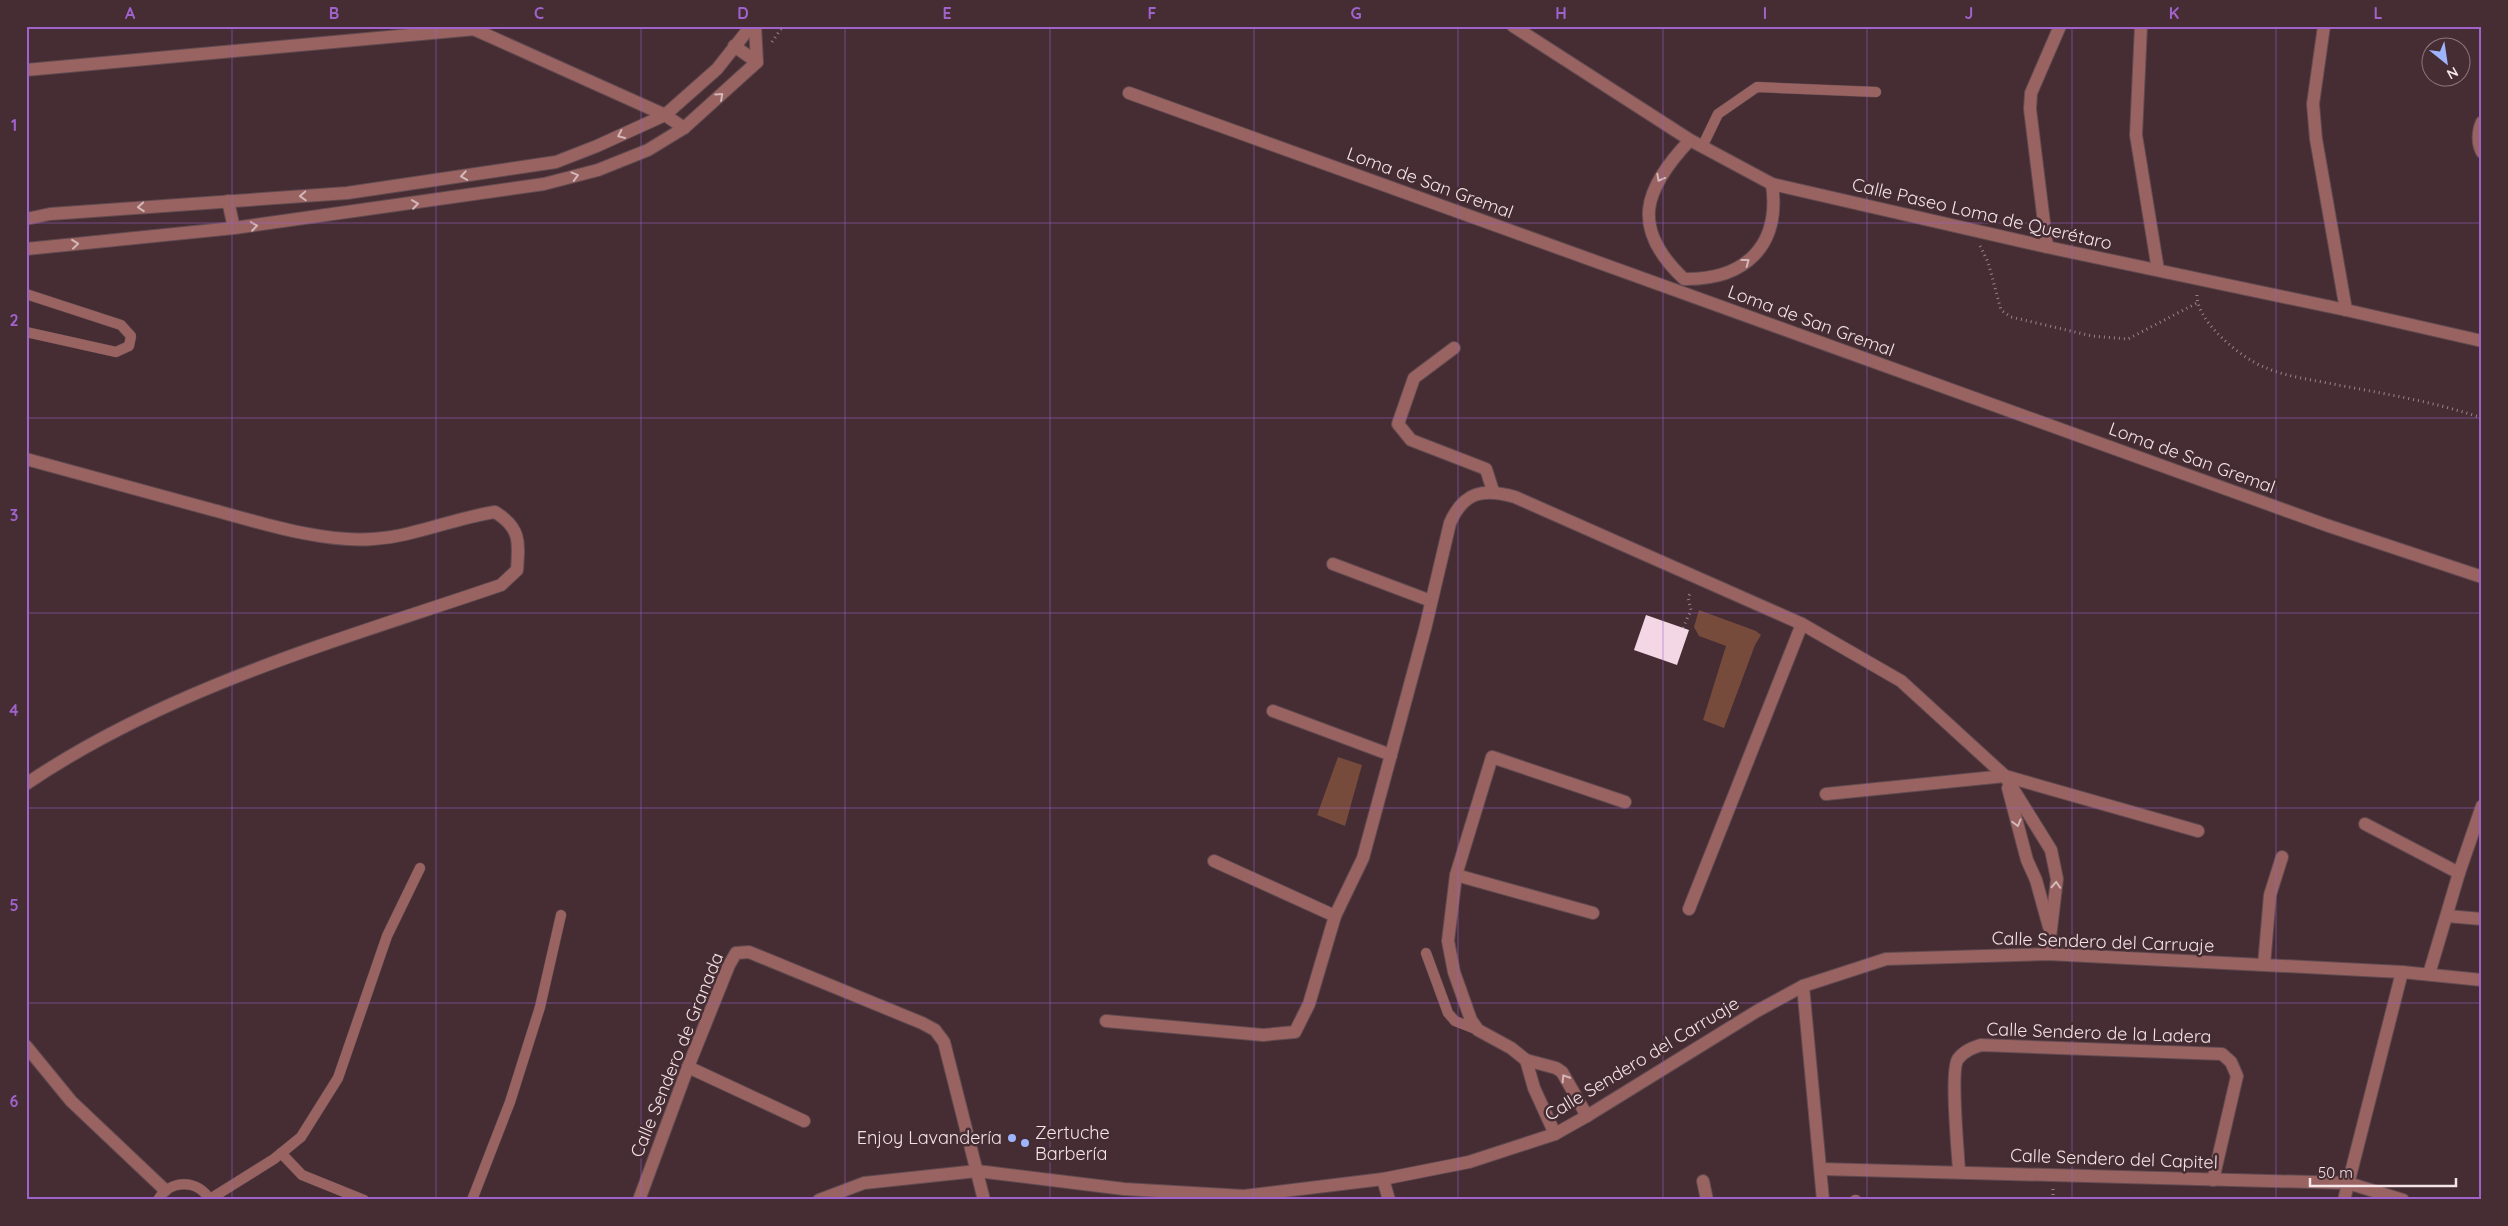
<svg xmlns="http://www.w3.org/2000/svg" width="2508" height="1226" viewBox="0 0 2508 1226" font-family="Quicksand,sans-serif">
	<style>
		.green { fill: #764b3b }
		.building { fill: #f3d7e5 }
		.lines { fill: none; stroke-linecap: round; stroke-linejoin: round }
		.service-casing { stroke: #614a50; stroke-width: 11 }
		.minor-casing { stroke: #614a50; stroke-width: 14 }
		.path { stroke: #998589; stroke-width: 3; stroke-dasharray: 1 4; stroke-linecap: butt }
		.service { stroke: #996361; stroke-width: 10 }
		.minor { stroke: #996361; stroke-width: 12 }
		.oneway { stroke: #d4b7b8 }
		.grid { fill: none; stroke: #9f63cb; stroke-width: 1; stroke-opacity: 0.55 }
		.poi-dot { fill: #9eb4fd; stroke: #452d33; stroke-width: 2 }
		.labels { text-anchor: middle; stroke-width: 5; stroke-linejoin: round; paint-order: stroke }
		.street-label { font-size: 18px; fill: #f4e4e7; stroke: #452d33 }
		.poi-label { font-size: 18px; fill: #f4e4e7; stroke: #452d33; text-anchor: start }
		.neatline { fill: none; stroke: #9f63cb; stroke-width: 2 }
		.grid-label { font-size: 16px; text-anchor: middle; font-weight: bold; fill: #9f63cb }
	</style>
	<rect width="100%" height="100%" fill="#452d33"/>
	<g class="green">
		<polygon points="1699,610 1756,631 1761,635 1755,645 1724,728 1703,720 1726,646 1699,636 1694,627"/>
		<polygon points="1338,757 1362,765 1345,826 1317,815"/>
	</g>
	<polygon class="building" points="1646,615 1689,630 1677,665 1634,650"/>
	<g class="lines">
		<defs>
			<g id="service">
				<polyline points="1702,147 1718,114 1757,87 1876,92"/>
				<polyline points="26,294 121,325 131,336 129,346 116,352 26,332"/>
				<polyline points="1426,953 1448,1013 1455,1021 1478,1030"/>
				<polyline points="281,1153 302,1175 364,1200"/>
				<polyline points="210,1199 274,1159 301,1137 338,1078 387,936 420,868"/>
				<path d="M158,1200C170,1179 198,1179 210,1200"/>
				<polyline points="472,1200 510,1102 540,1007 561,915"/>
				<polyline points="1855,1200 1856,1200"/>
			</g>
			<g id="minor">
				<polyline points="755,26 757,62"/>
				<polyline points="1513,26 1690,140 1772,184 2047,247 2346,310 2482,341"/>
				<polyline points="2141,26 2136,135 2158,270"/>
				<polyline points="2324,26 2313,104 2316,139 2346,310"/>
				<polyline points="469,27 665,115 684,128"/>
				<polyline points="734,46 757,62"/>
				<polyline points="26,70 476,29"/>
				<polyline points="1129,93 2326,525 2482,577"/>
				<path d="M2482,122C2478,131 2477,143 2482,152"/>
				<path d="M1690,140C1643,190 1630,228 1684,279C1745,280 1781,246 1772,184"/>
				<polyline points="228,201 234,228"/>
				<polyline points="26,219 50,214 347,193 556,162 597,146 665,115 717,69 751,26"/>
				<polyline points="2047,247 2030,109 2031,93 2060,26"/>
				<polyline points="26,249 234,228 544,184 598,170 648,150 684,128 757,62"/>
				<polyline points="1454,348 1414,378 1398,424 1411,440 1486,469 1493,491"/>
				<path d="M26,459C89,476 151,493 213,510C262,523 323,543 373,539C416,536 454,518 495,512C521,528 519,542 517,570L501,585C340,640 169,687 26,784"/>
				<polyline points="1333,564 1431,601"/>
				<polyline points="1273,711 1391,755"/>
				<polyline points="2008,788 2027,860 2036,880 2049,927"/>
				<polyline points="1826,794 2005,776 2198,831"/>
				<polyline points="2365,824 2459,873 2429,974"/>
				<polyline points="1214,861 1335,916"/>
				<polyline points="2459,873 2482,806"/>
				<polyline points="1456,875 1593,913"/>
				<polyline points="1689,909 1802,624"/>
				<polyline points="2447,916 2482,919"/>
				<polyline points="2264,965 2270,895 2282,857"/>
				<polyline points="1803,986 1823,1200"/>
				<path d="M1106,1021L1263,1035L1295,1032L1309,1004L1335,916L1363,858L1425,629L1450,523C1464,491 1484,488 1515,497L1802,624L1901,681L2005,776L2051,850L2057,879L2048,954"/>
				<polyline points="26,1046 71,1101 165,1190"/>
				<polyline points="1526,1060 1534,1088 1555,1134"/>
				<polyline points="688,1067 804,1121"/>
				<polyline points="1587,1116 1562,1072 1556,1068 1526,1060 1511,1048 1478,1030 1471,1020 1454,972 1448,941 1456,875 1492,757 1625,802"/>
				<polyline points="1821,1169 2348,1183 2403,1200"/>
				<path d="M1959,1171C1958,1152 1950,1070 1958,1059C1964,1051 1972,1048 1981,1045L2222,1054L2231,1062L2237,1076L2213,1180"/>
				<polyline points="1383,1179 1389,1200"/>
				<polyline points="1703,1181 1707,1200"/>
				<polyline points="639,1200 688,1067 729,965 736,953 749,952 922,1023 935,1030 944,1042 984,1200"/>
				<polyline points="819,1200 864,1183 977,1171 1124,1189 1244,1196 1383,1179 1469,1162 1555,1134 1587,1116 1757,1011 1803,986 1886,959 2048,954 2402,972 2482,980"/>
				<polyline points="2344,1200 2402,972"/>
			</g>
		</defs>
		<use href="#service" class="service-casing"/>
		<use href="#minor" class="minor-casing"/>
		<g class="path">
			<polyline points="772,42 783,26"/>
			<polyline points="1980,246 1988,262 2001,310 2011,317 2092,336 2128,339 2197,303"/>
			<path d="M2197,295C2196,321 2241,358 2264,367C2286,377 2314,380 2338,385C2386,394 2435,402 2482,418"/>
			<polyline points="1683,628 1691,610 1688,598 1691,591"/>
			<polyline points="2053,1200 2053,1189"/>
		</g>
		<use href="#service" class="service"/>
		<use href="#minor" class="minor"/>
	</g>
	<defs><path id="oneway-chevron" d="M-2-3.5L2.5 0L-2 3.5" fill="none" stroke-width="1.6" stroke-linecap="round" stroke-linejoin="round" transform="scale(1.25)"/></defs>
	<g class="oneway">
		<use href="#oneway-chevron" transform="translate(720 96) rotate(-42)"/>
		<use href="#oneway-chevron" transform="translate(621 135) rotate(155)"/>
		<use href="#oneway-chevron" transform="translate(464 176) rotate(171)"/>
		<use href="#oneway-chevron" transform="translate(575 176) rotate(-15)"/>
		<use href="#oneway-chevron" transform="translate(1660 178) rotate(118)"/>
		<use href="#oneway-chevron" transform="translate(303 196) rotate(177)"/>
		<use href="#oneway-chevron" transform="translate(415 204) rotate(-8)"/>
		<use href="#oneway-chevron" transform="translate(141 207) rotate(176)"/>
		<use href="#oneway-chevron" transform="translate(254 226) rotate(-8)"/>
		<use href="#oneway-chevron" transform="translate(75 244) rotate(-6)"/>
		<use href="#oneway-chevron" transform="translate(1746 262) rotate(-37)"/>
		<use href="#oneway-chevron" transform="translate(2017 823) rotate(75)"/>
		<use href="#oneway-chevron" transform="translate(2056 885) rotate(-87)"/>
		<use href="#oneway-chevron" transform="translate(1565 1078) rotate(-122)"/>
	</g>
	<path class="grid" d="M232,26V1200M436,26V1200M641,26V1200M845,26V1200M1050,26V1200M1254,26V1200M1458,26V1200M1663,26V1200M1867,26V1200M2072,26V1200M2276,26V1200M26,223H2482M26,418H2482M26,613H2482M26,808H2482M26,1003H2482"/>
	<g class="poi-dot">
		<circle cx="1012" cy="1138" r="5"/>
		<circle cx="1025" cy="1143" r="5"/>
	</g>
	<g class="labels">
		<g class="street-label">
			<text transform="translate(1430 183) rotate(20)" y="6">Loma de San Gremal</text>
			<text transform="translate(1982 214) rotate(13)" y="6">Calle Paseo Loma de Querétaro</text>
			<text transform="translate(1811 321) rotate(20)" y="6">Loma de San Gremal</text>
			<text transform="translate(2192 458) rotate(20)" y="6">Loma de San Gremal</text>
			<text transform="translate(2103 942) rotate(2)" y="6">Calle Sendero del Carruaje</text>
			<text transform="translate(2099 1033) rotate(2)" y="6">Calle Sendero de la Ladera</text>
			<text transform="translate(677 1055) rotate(-68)" y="6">Calle Sendero de Granada</text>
			<text transform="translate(1642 1059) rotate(-31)" y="6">Calle Sendero del Carruaje</text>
			<text transform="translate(2114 1159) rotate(2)" y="6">Calle Sendero del Capitel</text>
		</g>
		<g class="poi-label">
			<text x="1035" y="1139">Zertuche<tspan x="1035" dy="21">Barbería</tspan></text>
			<text x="1002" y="1144" text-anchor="end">Enjoy Lavandería</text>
		</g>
	</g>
	<rect width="2508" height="1226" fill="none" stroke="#452d33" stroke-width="55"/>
	<g transform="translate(2446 62) rotate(150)"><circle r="24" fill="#452d33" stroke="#8b767b"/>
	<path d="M0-4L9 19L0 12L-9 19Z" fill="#9eb4fd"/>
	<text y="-8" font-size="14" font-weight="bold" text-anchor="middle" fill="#f4e4e7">N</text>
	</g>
	<path d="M2310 1178v8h146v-8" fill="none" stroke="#f4e4e7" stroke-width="2.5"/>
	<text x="2318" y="1178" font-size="15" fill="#f4e4e7" stroke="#452d33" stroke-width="4" paint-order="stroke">50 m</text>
	<rect x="28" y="28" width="2452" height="1170" class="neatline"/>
	<g class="grid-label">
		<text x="130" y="19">A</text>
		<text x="334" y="19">B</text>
		<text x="539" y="19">C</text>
		<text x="743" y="19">D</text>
		<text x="947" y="19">E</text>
		<text x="1152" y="19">F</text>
		<text x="1356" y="19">G</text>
		<text x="1561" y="19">H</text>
		<text x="1765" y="19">I</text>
		<text x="1969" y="19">J</text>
		<text x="2174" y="19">K</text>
		<text x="2378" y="19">L</text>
		<text x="14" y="131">1</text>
		<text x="14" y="326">2</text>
		<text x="14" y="521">3</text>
		<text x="14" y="716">4</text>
		<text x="14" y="911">5</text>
		<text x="14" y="1107">6</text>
	</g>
</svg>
